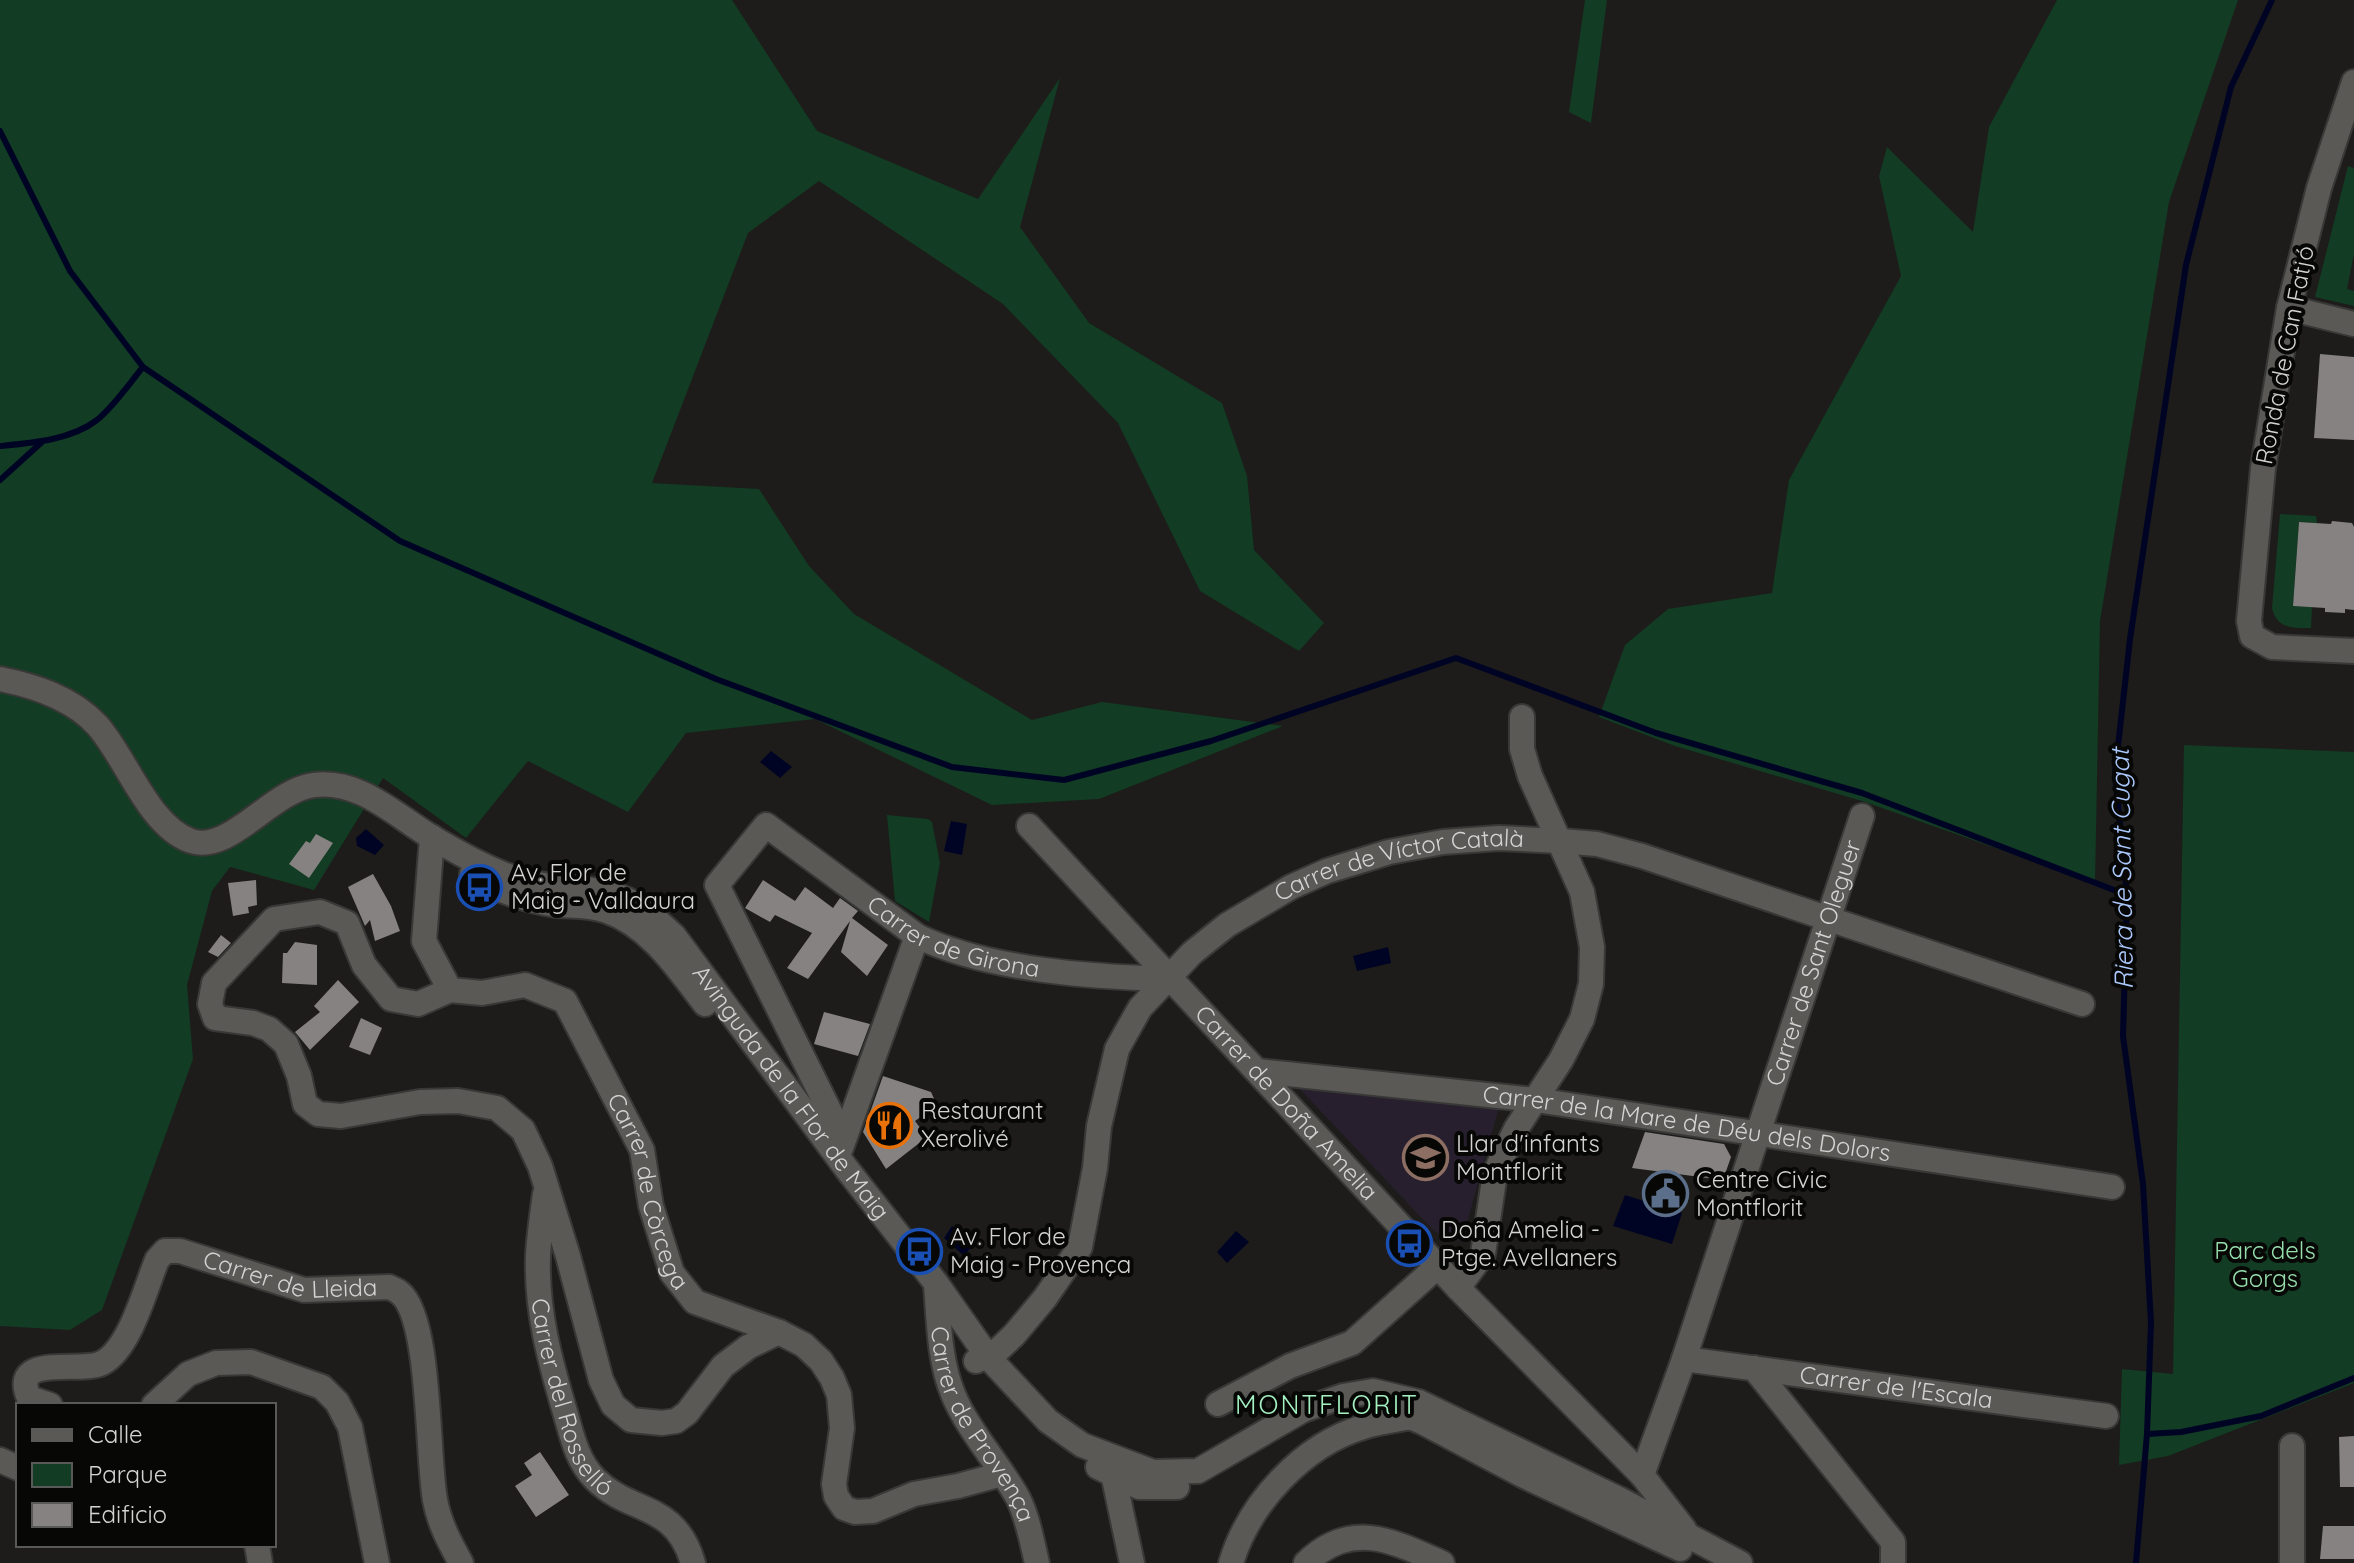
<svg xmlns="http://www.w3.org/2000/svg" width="2354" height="1563" viewBox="0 0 2354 1563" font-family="Quicksand,sans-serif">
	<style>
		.education { fill: #271f2e }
		.green { fill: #123c23 }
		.water { fill: #000424 }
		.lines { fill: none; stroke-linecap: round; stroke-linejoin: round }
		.stream { stroke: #000424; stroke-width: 6 }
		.building { fill: #858281 }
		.minor-casing { stroke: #383836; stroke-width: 28 }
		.minor { stroke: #5a5956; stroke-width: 24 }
		.labels { text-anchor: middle; stroke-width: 8; stroke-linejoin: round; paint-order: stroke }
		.street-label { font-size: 24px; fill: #d4d3d2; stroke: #070706 }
		.poi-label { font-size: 24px; fill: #d4d3d2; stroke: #070706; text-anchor: start }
		.park-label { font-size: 24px; fill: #96dfad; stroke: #070706 }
		.water-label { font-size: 26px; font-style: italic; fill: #abc8fc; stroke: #070706 }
		.neighbourhood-label { font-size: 26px; letter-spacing: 2px; fill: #a4f0c0; stroke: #070706 }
	</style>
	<rect width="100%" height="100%" fill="#1d1c1a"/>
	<polygon class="education" points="1300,1081 1499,1107 1462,1241 1451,1240 1434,1231 1299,1088"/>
	<g class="green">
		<polygon points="0,0 732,0 817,131 978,199 1060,78 1020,227 1089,323 1222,403 1247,476 1254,550 1324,623 1299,651 1200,591 1118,423 1003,304 819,181 748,233 652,483 759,489 809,566 854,614 1032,720 1102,702 1283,726 1099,799 992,805 815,719 686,733 628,812 528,761 466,838 383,778 314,890 230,867 212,891 187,985 193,1059 102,1310 70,1330 0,1326"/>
		<polygon points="1585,0 1607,0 1591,123 1569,112"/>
		<polygon points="2057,0 2238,0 2169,202 2100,621 2095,883 1862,801 1675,746 1599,717 1625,645 1668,609 1772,593 1789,480 1901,276 1879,176 1887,147 1973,232 1989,127"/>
		<polygon points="2348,166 2354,168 2354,254 2347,289 2354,291 2354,306 2315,297"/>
		<path d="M2280,514L2316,516L2317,523L2299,522L2293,606L2312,607L2311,628C2292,628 2277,629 2272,608Z"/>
		<polygon points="2184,745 2354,752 2354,1383 2168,1456 2119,1465 2122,1369 2173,1374"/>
		<polygon points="887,815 928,819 932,822 940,863 929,922 895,901"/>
	</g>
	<g class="water">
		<polygon points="771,751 792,767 780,778 760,762"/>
		<polygon points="951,821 967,824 962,855 944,851"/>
		<polygon points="366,829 384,845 375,855 357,846 356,838"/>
		<polygon points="1388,947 1391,963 1357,971 1353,956"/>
		<polygon points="1625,1195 1682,1213 1672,1244 1613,1226"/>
		<polygon points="952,1226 973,1245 964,1256 944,1238"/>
		<polygon points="1236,1231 1249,1242 1227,1263 1217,1252"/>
	</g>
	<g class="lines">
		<g class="stream">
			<polyline points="0,131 70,271 143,367 400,541 716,679 952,767 1064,780 1211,741 1456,658 1656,733 1862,793 2127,895"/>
			<path d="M0,446C32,443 71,440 97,420C114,406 129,384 143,367"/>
			<polyline points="0,480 42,442"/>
			<polyline points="2147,1434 2181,1432 2261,1416 2354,1378"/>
			<polyline points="2136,1563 2147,1434 2151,1323 2143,1184 2123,1036 2127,895 2115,773 2130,639 2186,265 2231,87 2272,0"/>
		</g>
	</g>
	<g class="building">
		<polygon points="2320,354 2354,357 2354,440 2314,438"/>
		<polygon points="2332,521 2352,523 2354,527 2354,610 2345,609 2345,613 2325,612 2325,608 2293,606 2299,522 2331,524"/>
		<polygon points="316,834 333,843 309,878 289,864 306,841 310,843"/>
		<polygon points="373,874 391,906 400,931 375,941 370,920 365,926 348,887"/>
		<polygon points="256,880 257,905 248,907 249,913 233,916 228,883"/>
		<polygon points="763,880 795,901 805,887 833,908 840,898 858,911 852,918 888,945 867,976 841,952 850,921 808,979 787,968 812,933 775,915 770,922 745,908"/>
		<polygon points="221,935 231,943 218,957 208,952"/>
		<polygon points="295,942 317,945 317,985 282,983 283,953 287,953"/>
		<polygon points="338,980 359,1002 310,1050 295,1032 320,1012 314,1006"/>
		<polygon points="824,1012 870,1024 858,1056 814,1044"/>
		<polygon points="361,1018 382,1028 370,1055 349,1047"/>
		<polygon points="883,1076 931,1092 937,1105 915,1121 927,1137 886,1169 863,1132"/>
		<polygon points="1645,1132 1724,1144 1731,1157 1723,1180 1632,1168"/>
		<polygon points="2354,1436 2354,1487 2340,1487 2339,1437"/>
		<polygon points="540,1452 569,1495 536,1517 515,1486 532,1475 524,1463"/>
		<polygon points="2323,1526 2354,1526 2354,1559 2320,1559"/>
	</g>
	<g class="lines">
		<defs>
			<g id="minor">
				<polyline points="2354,82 2319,188 2289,308 2263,468 2249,621 2252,636 2272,647 2354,651"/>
				<polyline points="2289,308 2354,324"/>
				<path id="s1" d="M0,679C35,686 72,698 97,725C126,757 148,826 191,841C230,854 272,790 314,785C360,779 396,816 433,838C459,853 490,871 520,880C549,889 580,886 609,893C634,899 656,919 674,936L846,1168L936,1283L988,1357L1048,1421L1082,1445L1153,1472L1198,1471L1303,1410L1343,1396L1373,1391L1419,1402L1619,1499L1740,1563"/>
				<path id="s2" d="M1029,826L1458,1288L1642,1475L1684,1529"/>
				<path id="s3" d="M432,837L424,941L450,990L482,993L525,985L565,1001L642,1150L651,1206L672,1273L695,1302L779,1332L804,1345L821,1361L832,1378L839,1395L842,1428L834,1484L836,1496L844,1508L855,1512L873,1511L914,1494L958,1486L1002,1474"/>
				<path d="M472,874C499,892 527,901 558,905C575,906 591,905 607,911C650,926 678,969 705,1004"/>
				<polyline points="450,990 418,1004 391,999 364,965 347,923 320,912 274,919 214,983 210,1004 215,1018 253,1023 269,1029 286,1044 299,1076 305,1104 318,1114 341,1116 420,1102 458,1101 497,1108 523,1130 540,1166 568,1256 601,1380 613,1405 631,1420 662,1423 676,1421 687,1413 723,1366 748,1347 779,1332"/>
				<path id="s4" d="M1258,1071L1536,1100L2112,1187"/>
				<path id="s5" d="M843,1138L717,885L766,825L917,936C987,970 1092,977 1169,979"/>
				<polyline points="841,1148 917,936"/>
				<path id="s6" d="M545,1194C542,1215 539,1235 538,1256C536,1310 550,1361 565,1412C572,1436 577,1461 595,1479C631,1515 675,1501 693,1563"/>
				<path id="s7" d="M936,1285C939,1321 939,1360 953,1394C967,1429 999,1464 1018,1498C1028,1518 1032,1542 1037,1563"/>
				<polyline points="1458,1288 1483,1254 1495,1173 1516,1129 1561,1060 1582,1019 1591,984 1592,947 1582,892 1530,776 1522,749 1522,717"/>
				<path id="s8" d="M1684,1359L2106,1416"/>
				<path id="s9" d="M976,1361L997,1351L1014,1335L1045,1298L1080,1247L1095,1168L1099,1126L1117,1049L1140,1008L1192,953L1227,925L1291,887L1327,871L1389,852L1443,842L1499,838L1561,841L1597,844L1642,856L2082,1004"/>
				<polyline points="1754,1368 1893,1542 1893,1563"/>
				<polyline points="1218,1404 1290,1366 1352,1343 1439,1265"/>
				<path id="s10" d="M50,1405L29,1398C9,1352 81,1374 102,1363C130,1349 145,1289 157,1260L165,1251H180L304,1290L389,1287C393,1289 397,1290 400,1293C431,1318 427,1457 435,1500C439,1523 450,1543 461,1563"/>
				<polyline points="154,1405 188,1374 216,1363 251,1362 322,1387 337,1402 350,1427 377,1563"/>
				<polyline points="1385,1407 1422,1422 1522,1475 1680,1549"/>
				<polyline points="0,1460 18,1468"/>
				<polyline points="1111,1464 1132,1563"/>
				<polyline points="1098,1467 1139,1487 1177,1487"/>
				<path id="s11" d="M1642,1475L1684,1359L1862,816"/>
				<polyline points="257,1545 260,1563"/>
				<path d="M1231,1563C1249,1503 1303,1445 1363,1427C1379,1422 1396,1420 1412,1417"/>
				<path d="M1306,1563C1351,1519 1393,1541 1442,1563"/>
				<polyline points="2292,1563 2292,1446"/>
			</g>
		</defs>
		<use href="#minor" class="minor-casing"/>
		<use href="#minor" class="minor"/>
	</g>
	<defs>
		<symbol id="bus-ring" viewBox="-11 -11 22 22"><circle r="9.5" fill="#070706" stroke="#1a4fb4" stroke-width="1.5"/><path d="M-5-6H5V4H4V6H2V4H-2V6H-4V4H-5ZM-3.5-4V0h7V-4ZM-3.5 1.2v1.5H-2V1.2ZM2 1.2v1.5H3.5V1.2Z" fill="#1a4fb4"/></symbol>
		<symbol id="restaurant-ring" viewBox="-11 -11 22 22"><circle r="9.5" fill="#070706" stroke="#e8710a" stroke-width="1.5"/><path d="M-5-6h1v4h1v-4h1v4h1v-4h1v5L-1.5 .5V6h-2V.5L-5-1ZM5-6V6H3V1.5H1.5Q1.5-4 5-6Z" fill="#e8710a"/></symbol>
		<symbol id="school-ring" viewBox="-11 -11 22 22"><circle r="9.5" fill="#070706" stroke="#8d6e63" stroke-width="1.5"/><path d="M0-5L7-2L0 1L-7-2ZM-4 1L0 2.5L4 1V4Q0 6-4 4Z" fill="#8d6e63"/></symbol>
		<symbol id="civic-ring" viewBox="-11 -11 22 22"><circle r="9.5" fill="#070706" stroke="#5c6f8a" stroke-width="1.5"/><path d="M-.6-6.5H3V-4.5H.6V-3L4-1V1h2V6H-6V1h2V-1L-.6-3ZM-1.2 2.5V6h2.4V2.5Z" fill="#5c6f8a"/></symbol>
	</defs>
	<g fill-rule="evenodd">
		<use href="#bus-ring" x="454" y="862" width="51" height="51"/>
		<use href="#restaurant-ring" x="864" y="1100" width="51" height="51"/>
		<use href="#school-ring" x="1400" y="1132" width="51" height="51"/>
		<use href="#civic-ring" x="1640" y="1168" width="51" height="51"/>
		<use href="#bus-ring" x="1384" y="1218" width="51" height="51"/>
		<use href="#bus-ring" x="894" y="1226" width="51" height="51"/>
	</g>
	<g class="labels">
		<g class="street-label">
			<text transform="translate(2285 355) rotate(-79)" y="8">Ronda de Can Fatjó</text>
			<text dy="8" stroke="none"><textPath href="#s9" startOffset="712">Carrer de Víctor Català</textPath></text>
			<text dy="8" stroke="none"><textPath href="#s5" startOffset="582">Carrer de Girona</textPath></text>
			<text dy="8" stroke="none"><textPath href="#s11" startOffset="540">Carrer de Sant Oleguer</textPath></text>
			<text dy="8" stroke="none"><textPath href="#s1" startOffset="994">Avinguda de la Flor de Maig</textPath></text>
			<text dy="8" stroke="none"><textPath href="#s2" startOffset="378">Carrer de Doña Amelia</textPath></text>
			<text dy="8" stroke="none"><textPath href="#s4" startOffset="432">Carrer de la Mare de Déu dels Dolors</textPath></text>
			<text dy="8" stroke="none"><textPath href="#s3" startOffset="488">Carrer de Còrcega</textPath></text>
			<text dy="8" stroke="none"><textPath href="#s10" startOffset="382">Carrer de Lleida</textPath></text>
			<text dy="8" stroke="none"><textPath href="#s8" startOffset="214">Carrer de l'Escala</textPath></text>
			<text dy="8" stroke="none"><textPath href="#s6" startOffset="210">Carrer del Rosselló</textPath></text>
			<text dy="8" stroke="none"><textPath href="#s7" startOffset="150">Carrer de Provença</textPath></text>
		</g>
		<g class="poi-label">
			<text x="511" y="881">Av. Flor de<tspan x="511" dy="28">Maig - Valldaura</tspan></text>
			<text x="921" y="1119">Restaurant<tspan x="921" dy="28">Xerolivé</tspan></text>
			<text x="1456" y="1152">Llar d'infants<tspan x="1456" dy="28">Montflorit</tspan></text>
			<text x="1696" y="1188">Centre Civic<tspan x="1696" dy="28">Montflorit</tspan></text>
			<text x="1441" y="1238">Doña Amelia -<tspan x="1441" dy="28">Ptge. Avellaners</tspan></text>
			<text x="950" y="1245">Av. Flor de<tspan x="950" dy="28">Maig - Provença</tspan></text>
		</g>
		<g class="park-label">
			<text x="2265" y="1259">Parc dels<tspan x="2265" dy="28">Gorgs</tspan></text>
		</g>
		<g class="water-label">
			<text transform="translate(2122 869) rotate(-91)" y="9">Riera de Sant Cugat</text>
		</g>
		<g class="neighbourhood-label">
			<text x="1327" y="1414">MONTFLORIT</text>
		</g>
	</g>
	<rect x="16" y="1403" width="260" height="144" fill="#070706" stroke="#595958" stroke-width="2"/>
	<rect x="32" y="1429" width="40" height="12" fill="#5a5956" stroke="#595958" stroke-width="2"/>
	<text x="88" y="1443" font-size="24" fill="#d4d3d2">Calle</text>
	<rect x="32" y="1463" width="40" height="24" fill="#123c23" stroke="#595958" stroke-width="2"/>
	<text x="88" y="1483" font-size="24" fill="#d4d3d2">Parque</text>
	<rect x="32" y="1503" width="40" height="24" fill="#858281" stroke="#595958" stroke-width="2"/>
	<text x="88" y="1523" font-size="24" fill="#d4d3d2">Edificio</text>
</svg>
